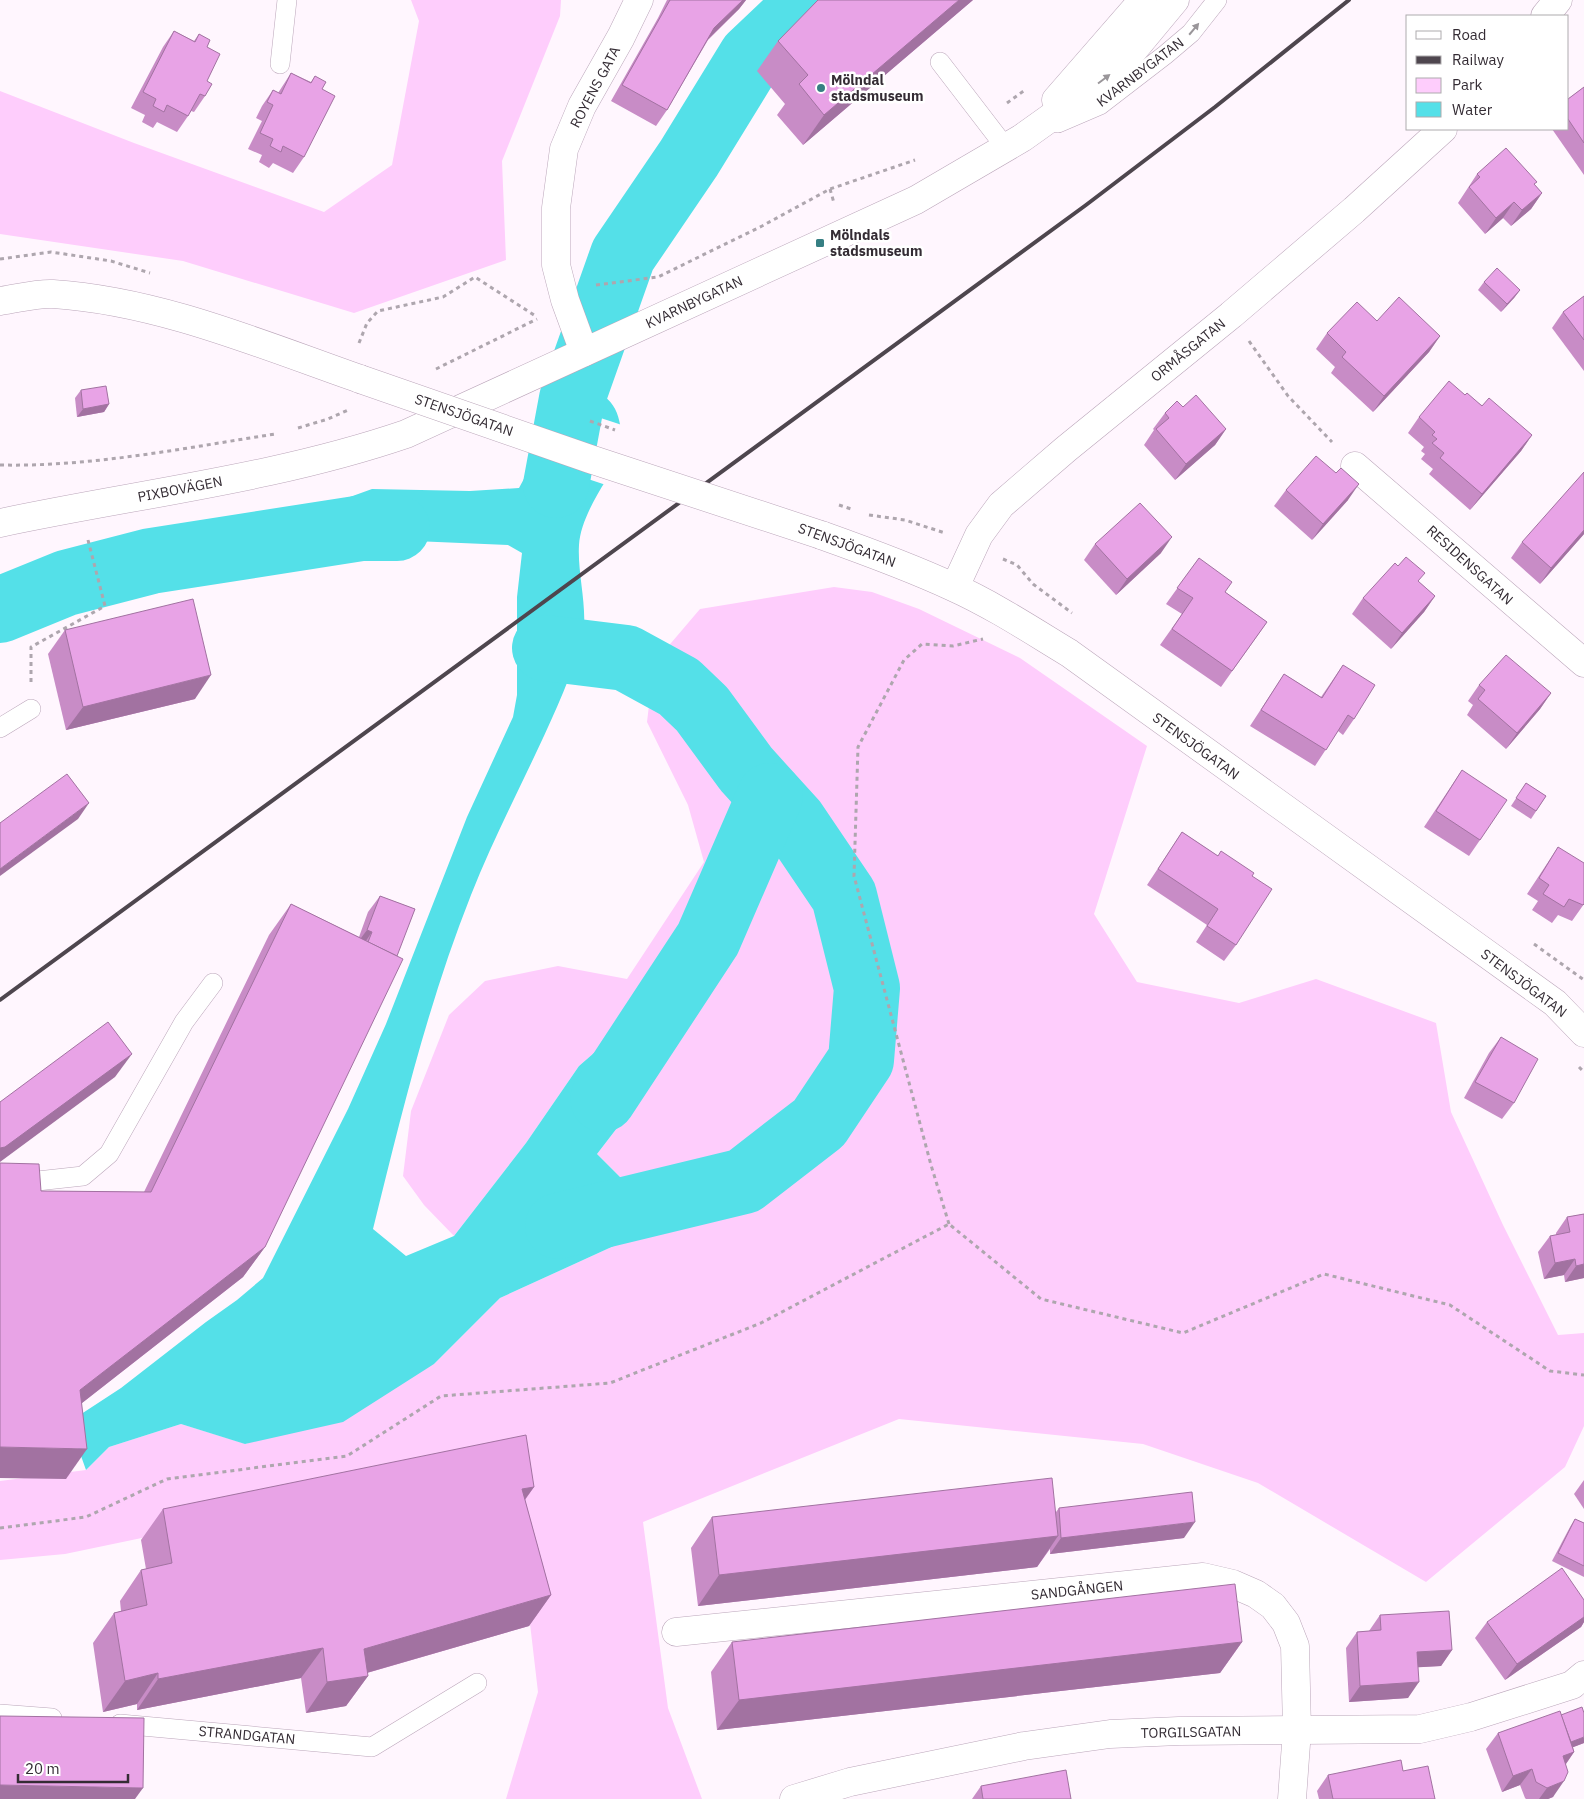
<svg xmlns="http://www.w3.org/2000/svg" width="1584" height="1799" viewBox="0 0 1584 1799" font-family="'IBM Plex Sans',sans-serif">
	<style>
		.green { fill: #fecdfc }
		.water { fill: #54e0e8 }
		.pier { fill: #fff6fe }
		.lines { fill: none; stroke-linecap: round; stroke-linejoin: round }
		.river { stroke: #54e0e8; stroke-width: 66 }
		.service-casing { stroke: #bba6ba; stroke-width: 20 }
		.minor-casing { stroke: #bba6ba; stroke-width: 29 }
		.tertiary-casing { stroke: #bba6ba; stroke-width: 29 }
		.path { stroke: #aea6ae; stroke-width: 3; stroke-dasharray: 4 4; stroke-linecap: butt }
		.service { stroke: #fff; stroke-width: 19 }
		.minor { stroke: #fff; stroke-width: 28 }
		.tertiary { stroke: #fff; stroke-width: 28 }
		.rail { stroke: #4e464e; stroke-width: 4 }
		.tertiary-bridge-casing { stroke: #bba6ba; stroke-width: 29; stroke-linecap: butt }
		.path-bridge { stroke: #aea6ae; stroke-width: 3; stroke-dasharray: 4 4; stroke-linecap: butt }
		.tertiary-bridge { stroke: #fff; stroke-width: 28 }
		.wall { fill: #c88cc6 }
		.shaded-wall { fill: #a272a1 }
		.building { fill: #e8a3e6; stroke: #a272a1 }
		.oneway { fill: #9a969a }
		.poi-dot { fill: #367f83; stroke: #fff; stroke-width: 2 }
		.labels { text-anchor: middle; stroke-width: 5; stroke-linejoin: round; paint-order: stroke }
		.street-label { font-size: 14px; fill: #342c34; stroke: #fff }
		.poi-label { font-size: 14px; font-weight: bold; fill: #342c34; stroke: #fff; text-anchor: start }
	</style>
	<rect width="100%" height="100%" fill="#fff6fe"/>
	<g class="green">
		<polygon points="411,0 561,0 560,16 502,161 506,260 354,313 183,261 0,234 0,91 134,143 324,212 392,165 419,21"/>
		<polygon points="834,587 872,592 919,609 1020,658 1147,746 1094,914 1137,982 1239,1003 1316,979 1436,1023 1451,1112 1503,1225 1558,1335 1584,1333 1584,1426 1565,1467 1426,1582 1258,1483 1143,1444 899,1419 643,1522 668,1708 702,1799 506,1799 538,1692 511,1461 65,1554 0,1560 0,1481 86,1470 109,1447 181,1424 246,1444 434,1364 500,1298 629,1239 652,1209 597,1154 647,1089 665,1036 641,1012 579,1066 526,1143 454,1236 424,1205 403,1176 411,1111 449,1015 485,981 558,966 627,979 704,862 688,805 647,722 654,663 700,609"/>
	</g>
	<path class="water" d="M588,387C622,402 619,419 624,452C608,478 581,514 579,545C577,578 591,616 580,648C551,733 504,811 471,895C428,1003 401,1116 373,1229L406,1256L454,1236L526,1143L579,1066L641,1012L665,1036L647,1089L597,1154L652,1209L629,1239L500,1298L434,1364L343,1422L245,1444L181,1424L109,1447L86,1470L69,1422L121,1388L206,1322L237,1300L263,1278L348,1109L386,1024L467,817L513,717L517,695V597L522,553L508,545L414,541L325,555L289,519L372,489L470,491L519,488L568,397Z"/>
	<polygon class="pier" points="561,405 622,425 627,453 606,485 531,460"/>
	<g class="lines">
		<g class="river">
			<polyline points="556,485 572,399 623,255 689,158 751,57 811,0"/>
			<polyline points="0,610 66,583 151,561 362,528 397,528"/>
			<polyline points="545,648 626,658 679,687 702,709 746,769 794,822 844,896 867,988 861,1060 819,1123 744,1181 558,1226"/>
			<polyline points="603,1099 708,939 770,796"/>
		</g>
		<defs>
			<g id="service">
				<polyline points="940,62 1006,148"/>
				<polyline points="280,64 287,0"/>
				<polyline points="1058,123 1100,105 1165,55 1191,33 1217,0"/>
				<polyline points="0,728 31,709"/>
				<polyline points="0,1185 83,1176 109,1154 184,1022 213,983"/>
				<polyline points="0,1714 52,1718"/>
				<polyline points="120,1724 372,1747 477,1683"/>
			</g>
			<g id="minor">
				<polyline points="1545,16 1558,0"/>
				<polyline points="584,352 565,300 556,265 556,208 564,149 582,106 621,37 639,0"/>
				<polyline points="1355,466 1584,663"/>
				<polyline points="955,587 979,535 1001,505 1066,449 1231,315 1354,210 1443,129"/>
				<polyline points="676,1632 1203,1577 1233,1584 1256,1594 1273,1606 1286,1623 1295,1646 1297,1730 1292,1799"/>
				<polyline points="794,1799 850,1782 1024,1746 1110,1734 1179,1731 1420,1729 1471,1717 1572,1685 1584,1675"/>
			</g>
			<g id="tertiary">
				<polyline points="1056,100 1143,0"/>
				<path d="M0,301C16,299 36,293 53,294C159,301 260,344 360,379"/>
				<path d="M0,523C136,494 274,479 406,434L916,200L1022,138L1116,71L1175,0"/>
				<path d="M821,535C866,551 910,567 953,587C993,605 1031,630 1069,653L1555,1003L1584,1033"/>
			</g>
		</defs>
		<use href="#service" class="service-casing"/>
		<use href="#minor" class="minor-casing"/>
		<use href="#tertiary" class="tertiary-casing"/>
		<g class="path">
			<polyline points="1007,103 1025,90"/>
			<polyline points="830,189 834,203"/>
			<polyline points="0,259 51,252 111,261 150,273"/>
			<polyline points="596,285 658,277 762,226 830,189 915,160"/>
			<polyline points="1249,341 1288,396 1332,442"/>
			<polyline points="359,343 367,323 378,311 443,297 475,277 534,315"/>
			<polyline points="436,369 537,319"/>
			<polyline points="298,428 328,419 348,410"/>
			<path d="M0,465C92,467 184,448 275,434"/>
			<polyline points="869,515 905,520 945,533"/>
			<polyline points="1003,559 1017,565 1033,584 1072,613"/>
			<polyline points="31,682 31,647 105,606 88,540"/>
			<polyline points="1534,944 1584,980"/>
			<polyline points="1579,1067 1584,1072"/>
			<polyline points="949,1224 931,1165 854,876 858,747 904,660 922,644 953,646 983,639"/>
			<polyline points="0,1528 86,1517 167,1479 347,1456 441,1396 610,1383 761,1323 949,1224 1041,1299 1183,1333 1324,1274 1450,1305 1550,1371 1584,1375"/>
		</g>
		<use href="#service" class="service"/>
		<use href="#minor" class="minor"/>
		<use href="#tertiary" class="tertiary"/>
		<polyline class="rail" points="0,1000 1086,205 1215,107 1349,0"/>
		<defs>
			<polyline id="tertiary-bridge" points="360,379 590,459 821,535"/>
		</defs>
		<use href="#tertiary-bridge" class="tertiary-bridge-casing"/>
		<g class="path-bridge">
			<polyline points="590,421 615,430"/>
			<polyline points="839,505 851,509"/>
		</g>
		<use href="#tertiary-bridge" class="tertiary-bridge"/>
	</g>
	<g class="wall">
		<polygon points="667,0 746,0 739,9 708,40 667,110 656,126 611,101 658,18"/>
		<polygon points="973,0 803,145 777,115 785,104 757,71 778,41"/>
		<polygon points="174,31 194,41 199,34 207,47 207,81 205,96 194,112 191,111 188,116 177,132 157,122 153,128 142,122 145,115 131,108 163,47"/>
		<polygon points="291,73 311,82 315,76 322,89 304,157 293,173 273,163 269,168 259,162 262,155 248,149 262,121 256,118 262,106 273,90 278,93"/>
		<polygon points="1584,87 1584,175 1552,129 1568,129 1568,99"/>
		<polygon points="1477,174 1535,185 1542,193 1531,209 1511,226 1503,218 1485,234 1458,203"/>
		<polygon points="1484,282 1520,290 1514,298 1501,312 1478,290"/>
		<polygon points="1584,296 1584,371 1552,328 1563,312"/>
		<polygon points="1377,321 1440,336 1429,352 1373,412 1331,373 1335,367 1316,349 1327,333"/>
		<polygon points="81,390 109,404 104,412 77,417 75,398"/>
		<polygon points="1465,395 1532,435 1521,451 1470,510 1429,474 1433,469 1421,459 1425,454 1421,451 1424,447 1408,433 1419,417"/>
		<polygon points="1183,407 1226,429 1215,445 1175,480 1144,445 1154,430 1153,429 1165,413"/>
		<polygon points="1286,490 1348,500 1312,540 1274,506"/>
		<polygon points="1584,534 1540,584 1511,558 1522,542"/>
		<polygon points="1095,544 1161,553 1116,595 1084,560"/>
		<polygon points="1199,558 1225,592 1267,622 1221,687 1160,645 1182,614 1166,604"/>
		<polygon points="1419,582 1435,596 1424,612 1391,649 1352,614 1363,598"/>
		<polygon points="65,630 195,699 66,730 48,654"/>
		<polygon points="1343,665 1354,719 1343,735 1338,731 1315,766 1250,726 1284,674 1321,697"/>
		<polygon points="1479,685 1551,693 1540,709 1506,749 1467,715 1473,705 1468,701"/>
		<polygon points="1462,770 1480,840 1469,856 1424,827"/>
		<polygon points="1526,783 1546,796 1531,819 1511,806"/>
		<polygon points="1182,832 1218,856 1252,876 1236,945 1224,961 1196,942 1207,925 1147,885"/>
		<polygon points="1558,847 1584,904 1572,921 1558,915 1552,923 1532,910 1538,901 1527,894"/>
		<polygon points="380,896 415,909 265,1247 243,1277 82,1403 66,1479 41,1191 144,1192 269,935 291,904 359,937 368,912"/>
		<polygon points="1501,1037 1514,1103 1502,1119 1464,1098 1489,1053"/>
		<polygon points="1584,1214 1584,1278 1565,1282 1564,1275 1544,1279 1538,1252 1550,1236 1556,1235 1556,1233 1567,1217"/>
		<polygon points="1584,1480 1584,1509 1574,1494"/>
		<polygon points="534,1487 525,1500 551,1595 529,1626 367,1673 368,1676 346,1706 306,1713 301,1678 137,1710 137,1704 103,1712 93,1643 114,1613 121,1611 120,1601 141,1570 146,1569 141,1540 163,1509"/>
		<polygon points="1059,1508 1184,1538 1050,1554 1050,1549 1037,1567 698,1606 691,1548 712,1517 1056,1512"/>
		<polygon points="1575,1519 1584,1523 1584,1577 1552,1561 1570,1527"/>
		<polygon points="1584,1600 1584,1622 1581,1627 1505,1680 1475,1638 1487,1622"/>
		<polygon points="1380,1615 1452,1650 1441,1666 1418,1667 1408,1698 1349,1702 1346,1648 1357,1632 1369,1631"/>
		<polygon points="732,1642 1242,1642 1220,1673 717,1730 711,1672"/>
		<polygon points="1561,1715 1584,1743 1573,1747 1574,1752 1566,1764 1553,1797 1548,1799 1526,1799 1525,1798 1520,1785 1502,1792 1486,1749 1498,1733"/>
		<polygon points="1403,1771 1435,1799 1319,1799 1317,1791 1328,1775"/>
		<polygon points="981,1786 1071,1799 972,1799"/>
	</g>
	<g class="shaded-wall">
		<polygon points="743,0 746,0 739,9 703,44 714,28"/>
		<polygon points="959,0 973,0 803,145 824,115"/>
		<polygon points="1542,193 1531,209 1511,226 1522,210"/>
		<polygon points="1514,202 1503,218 1485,234 1496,218"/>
		<polygon points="1520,290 1514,298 1501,312 1507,304"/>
		<polygon points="1440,336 1429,352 1373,412 1384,396"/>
		<polygon points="109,404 104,412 77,417 83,409"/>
		<polygon points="1226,429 1215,445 1175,480 1186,464"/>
		<polygon points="1532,435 1521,451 1470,510 1482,494"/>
		<polygon points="1359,484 1348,500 1312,540 1323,524"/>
		<polygon points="1584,530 1584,534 1540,584 1551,568"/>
		<polygon points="1172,537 1161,553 1116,595 1127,579"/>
		<polygon points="1435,596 1424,612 1391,649 1402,633"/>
		<polygon points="211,675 195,699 66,730 83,707"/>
		<polygon points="1551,693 1540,709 1506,749 1517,733"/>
		<polygon points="89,803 78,819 0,876 0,869"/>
		<polygon points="367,930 372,932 361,948 355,946"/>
		<polygon points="132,1054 115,1077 0,1162 0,1148"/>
		<polygon points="265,1247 243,1277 59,1421 80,1390"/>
		<polygon points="1575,1259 1564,1275 1544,1279 1555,1263"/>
		<polygon points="1584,1264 1584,1278 1565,1282 1576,1266"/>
		<polygon points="0,1447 87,1449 66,1479 0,1478"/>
		<polygon points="534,1487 512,1517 522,1489"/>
		<polygon points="1195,1522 1184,1538 1050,1554 1061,1538"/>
		<polygon points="1058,1536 1037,1567 698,1606 719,1575"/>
		<polygon points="551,1595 529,1626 342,1680 364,1649"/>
		<polygon points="1584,1617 1584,1622 1581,1627 1505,1680 1517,1664"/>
		<polygon points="1242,1642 1220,1673 717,1730 739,1700"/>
		<polygon points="323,1648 301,1678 137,1710 158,1679"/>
		<polygon points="1452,1650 1441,1666 1406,1668 1417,1652"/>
		<polygon points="158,1673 137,1704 103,1712 125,1681"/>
		<polygon points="368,1676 346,1706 306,1713 327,1682"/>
		<polygon points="1419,1682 1408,1698 1349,1702 1360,1686"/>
		<polygon points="1584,1737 1584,1743 1566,1750 1571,1742"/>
		<polygon points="1574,1752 1563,1768 1563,1756"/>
		<polygon points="1532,1769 1520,1785 1502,1792 1513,1776"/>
		<polygon points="1564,1781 1553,1797 1548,1799 1539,1799 1547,1788"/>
		<polygon points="0,1785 143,1788 135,1799 0,1799"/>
	</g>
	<g class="building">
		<polygon points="670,0 743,0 714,28 667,110 622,85"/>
		<polygon points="818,0 959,0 824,115 799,84 808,75 778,41"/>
		<polygon points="174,31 195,42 199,34 210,40 207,47 220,54 207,81 212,84 205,96 200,94 188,116 167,105 164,112 153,106 156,99 143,92"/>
		<polygon points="291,73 311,83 315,76 326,82 322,89 335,96 304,157 283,146 281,152 270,146 273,139 260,133 273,105 267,102 273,90 281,94"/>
		<polygon points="1584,87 1584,143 1568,119 1568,99"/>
		<polygon points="1506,148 1537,182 1534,184 1542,193 1522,210 1514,202 1496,218 1469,187 1480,177 1477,174"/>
		<polygon points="1497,268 1520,290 1507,304 1484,282"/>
		<polygon points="1584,296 1584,340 1563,312"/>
		<polygon points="1399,297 1440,336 1384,396 1342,357 1346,352 1327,333 1357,302 1377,321"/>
		<polygon points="1449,381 1465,395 1467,393 1482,406 1489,398 1532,435 1482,494 1440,458 1444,453 1432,443 1437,439 1432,435 1435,432 1419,417"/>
		<polygon points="106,386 109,404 83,409 81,390"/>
		<polygon points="1196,395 1226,429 1186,464 1156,429 1169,418 1165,413 1177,401 1183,407"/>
		<polygon points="1316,456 1336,473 1341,468 1359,484 1323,524 1286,490"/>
		<polygon points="1584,472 1584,530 1551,568 1522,542"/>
		<polygon points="1140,503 1172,537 1127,579 1095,544"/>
		<polygon points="1406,557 1425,573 1418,581 1435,596 1402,633 1363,598 1395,563 1398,566"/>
		<polygon points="1199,558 1232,582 1225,592 1267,622 1232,671 1172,629 1193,598 1177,588"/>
		<polygon points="193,599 211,675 83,707 65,630"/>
		<polygon points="1506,655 1551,693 1517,733 1478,699 1485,690 1479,685"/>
		<polygon points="1343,665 1375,685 1354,719 1348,715 1326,750 1261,710 1284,674 1322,698"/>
		<polygon points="1462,770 1507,800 1480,840 1436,811"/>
		<polygon points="67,774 89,803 0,869 0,823"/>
		<polygon points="1526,783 1546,796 1536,811 1516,798"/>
		<polygon points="1182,832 1218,856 1221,851 1254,873 1252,876 1272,889 1236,945 1207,926 1218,909 1158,869"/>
		<polygon points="1558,847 1584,863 1584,904 1583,905 1569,899 1564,907 1543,894 1549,885 1539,878"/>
		<polygon points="380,896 415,909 397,956 368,942 372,932 367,930"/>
		<polygon points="291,904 403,959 265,1247 80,1390 87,1449 0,1447 0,1163 39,1164 41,1191 151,1192"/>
		<polygon points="108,1022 132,1054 5,1147 0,1148 0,1102"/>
		<polygon points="1501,1037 1538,1059 1514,1103 1475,1082"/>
		<polygon points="1584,1214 1584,1264 1576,1266 1575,1259 1555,1263 1550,1236 1570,1232 1567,1217"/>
		<polygon points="526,1435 534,1487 522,1489 551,1595 364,1649 368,1676 327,1682 323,1648 158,1679 158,1673 125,1681 114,1613 147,1605 141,1570 172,1563 163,1509"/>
		<polygon points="1052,1478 1058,1536 719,1575 712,1517"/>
		<polygon points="1192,1492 1195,1522 1061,1538 1059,1508"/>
		<polygon points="1575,1519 1584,1523 1584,1566 1558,1553"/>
		<polygon points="1562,1568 1584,1600 1584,1617 1517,1664 1487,1622"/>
		<polygon points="1235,1584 1242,1642 739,1700 732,1642"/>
		<polygon points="1449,1611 1452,1650 1417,1652 1419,1682 1360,1686 1357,1632 1381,1630 1380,1615"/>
		<polygon points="1582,1707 1584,1713 1584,1737 1571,1742 1561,1715"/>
		<polygon points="1560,1711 1574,1752 1563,1756 1568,1772 1564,1781 1547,1788 1536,1782 1532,1769 1513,1776 1498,1733"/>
		<polygon points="0,1716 144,1718 143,1788 0,1785"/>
		<polygon points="1401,1760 1403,1771 1428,1766 1435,1799 1333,1799 1328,1775"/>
		<polygon points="1066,1770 1071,1799 983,1799 981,1786"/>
	</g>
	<defs><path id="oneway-solid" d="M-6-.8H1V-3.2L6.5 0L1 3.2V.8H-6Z" transform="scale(1.25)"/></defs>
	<g class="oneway">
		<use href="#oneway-solid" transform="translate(1194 29) rotate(-50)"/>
		<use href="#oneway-solid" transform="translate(1104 79) rotate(-37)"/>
	</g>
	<g class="poi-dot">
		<circle cx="821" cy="88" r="5"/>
		<rect x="815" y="238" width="10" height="10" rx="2.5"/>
	</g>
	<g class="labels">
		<g class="street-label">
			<text transform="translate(1140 72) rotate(-37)" y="5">KVARNBYGATAN</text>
			<text transform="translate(595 87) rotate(-62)" y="5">ROYENS GATA</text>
			<text transform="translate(694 302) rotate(-25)" y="5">KVARNBYGATAN</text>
			<text transform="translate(1188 350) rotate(-39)" y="5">ORMÅSGATAN</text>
			<text transform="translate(464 415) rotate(19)" y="5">STENSJÖGATAN</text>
			<text transform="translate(180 489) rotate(-11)" y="5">PIXBOVÄGEN</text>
			<text transform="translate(847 545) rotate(20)" y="5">STENSJÖGATAN</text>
			<text transform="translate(1470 565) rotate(42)" y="5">RESIDENSGATAN</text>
			<text transform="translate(1196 746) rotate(36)" y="5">STENSJÖGATAN</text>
			<text transform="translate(1524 983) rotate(37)" y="5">STENSJÖGATAN</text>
			<text transform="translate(1077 1590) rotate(-6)" y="5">SANDGÅNGEN</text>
			<text transform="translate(1191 1732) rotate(-1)" y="5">TORGILSGATAN</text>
			<text transform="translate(247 1735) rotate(5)" y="5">STRANDGATAN</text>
		</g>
		<g class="poi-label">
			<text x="831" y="85">Mölndal<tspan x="831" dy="16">stadsmuseum</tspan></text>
			<text x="830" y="240">Mölndals<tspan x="830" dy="16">stadsmuseum</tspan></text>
		</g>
	</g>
	<rect x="1406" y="15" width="162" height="115" fill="#ffffff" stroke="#aeabae"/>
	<rect x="1416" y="31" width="25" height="8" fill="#ffffff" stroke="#aeabae"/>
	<text x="1452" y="40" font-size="15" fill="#342c34">Road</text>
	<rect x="1416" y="56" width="25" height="8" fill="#4e464e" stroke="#aeabae"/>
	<text x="1452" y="65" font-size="15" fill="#342c34">Railway</text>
	<rect x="1416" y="78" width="25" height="15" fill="#fecdfc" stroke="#aeabae"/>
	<text x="1452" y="90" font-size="15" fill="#342c34">Park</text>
	<rect x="1416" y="102" width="25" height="15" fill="#54e0e8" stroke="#aeabae"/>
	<text x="1452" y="115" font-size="15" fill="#342c34">Water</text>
	<path d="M18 1774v8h110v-8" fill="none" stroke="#342c34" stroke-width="2.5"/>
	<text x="25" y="1774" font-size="15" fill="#342c34" stroke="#ffffff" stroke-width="4" paint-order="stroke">20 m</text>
</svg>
